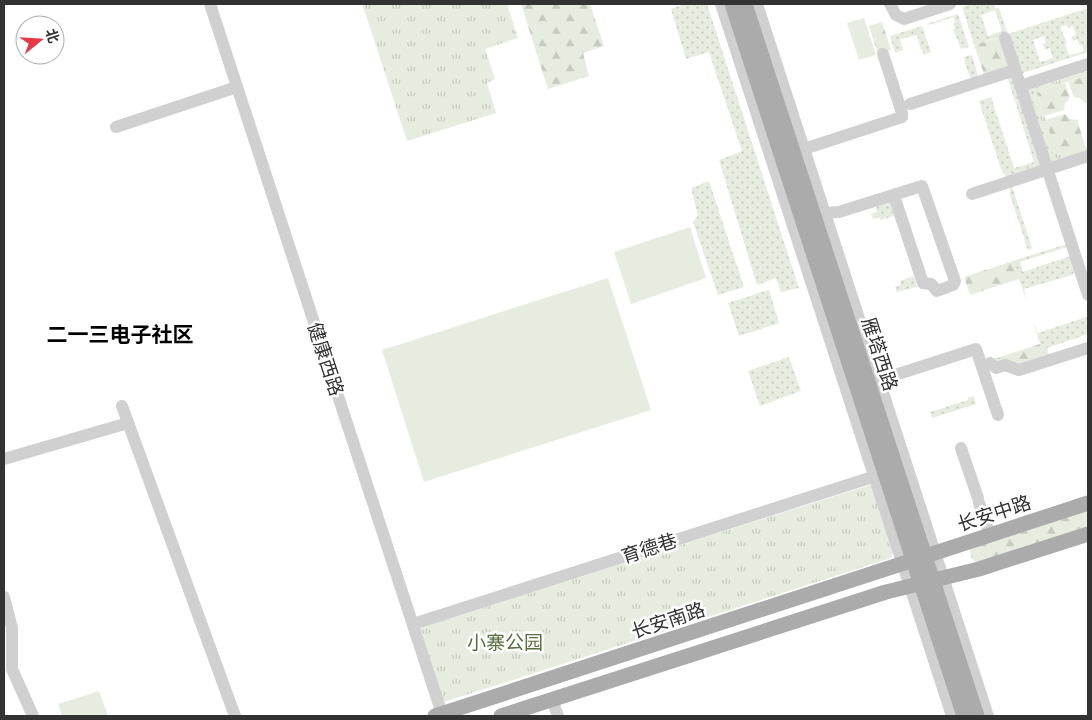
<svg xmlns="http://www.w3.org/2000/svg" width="1092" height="720" viewBox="0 0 1092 720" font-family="Jost,'Noto Sans SC',sans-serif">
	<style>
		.grass { fill: url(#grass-dots); fill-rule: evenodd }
		.forest { fill: url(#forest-firs) }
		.park { fill: url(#park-tufts) }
		.pitch { fill: #e6ecdf }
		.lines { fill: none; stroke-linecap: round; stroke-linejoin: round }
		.minor { stroke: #d0d0d0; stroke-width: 12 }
		.major { stroke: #ababab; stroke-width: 15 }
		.labels { text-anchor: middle; stroke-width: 5; stroke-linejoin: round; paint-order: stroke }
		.street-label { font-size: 19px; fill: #333; stroke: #fff }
		.park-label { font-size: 19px; fill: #56703f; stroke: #fff }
		.quarter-label { font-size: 21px; font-weight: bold; fill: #000; stroke: #fff }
	</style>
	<defs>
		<pattern id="grass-dots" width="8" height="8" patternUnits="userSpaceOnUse" patternTransform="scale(1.25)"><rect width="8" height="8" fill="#e6ecdf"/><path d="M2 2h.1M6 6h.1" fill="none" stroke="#c6cbc0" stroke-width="1.8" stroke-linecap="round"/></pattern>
		<pattern id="forest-firs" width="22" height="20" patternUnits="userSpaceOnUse" patternTransform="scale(1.25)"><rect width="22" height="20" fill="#e6ecdf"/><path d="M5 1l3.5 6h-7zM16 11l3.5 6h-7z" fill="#c6cbc0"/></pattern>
		<pattern id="park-tufts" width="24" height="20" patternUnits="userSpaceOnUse" patternTransform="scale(1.25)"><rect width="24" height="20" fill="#e6ecdf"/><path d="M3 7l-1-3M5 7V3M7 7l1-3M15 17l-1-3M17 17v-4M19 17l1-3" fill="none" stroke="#c6cbc0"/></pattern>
	</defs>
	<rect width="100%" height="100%" fill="#fff"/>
	<g class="grass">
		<polygon points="685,4 707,4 799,288 781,292 776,278 757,285 719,160 742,151 709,52 686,59 671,9"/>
		<path d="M972,4H994L996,9L999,8L1008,34L1088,8V52L1020,74L1008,34L974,45L962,7ZM995,10L1002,31L988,36L981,15ZM1067,25L1068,28L1073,26L1076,35L1071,37L1073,41L1077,39L1080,46L1082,45L1084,52L1069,55L1065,44L1067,43L1060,27ZM1044,36L1046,43L1043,44L1045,50L1050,48L1053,58L1040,62L1033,40Z"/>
		<polygon points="958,14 969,47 961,49 953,29 955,28 953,24 955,23 954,17 928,25 927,24"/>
		<polygon points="922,26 931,52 924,55 922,50 921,50 917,35 900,39 903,50 895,53 890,36"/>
		<polygon points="972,55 979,79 972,82 964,61 965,60 964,57"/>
		<polygon points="1088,68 1088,71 1039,87 1034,93 1035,101 1051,151 1059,159 1055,163 1049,161 1027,94 1028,89"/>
		<polygon points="1012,74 1040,166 1006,177 1001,169 979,101 991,97 1014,168 1034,162 1007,76"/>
		<polygon points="709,181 744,287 718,295 693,222 698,216 691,188"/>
		<polygon points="1012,186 1032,248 1028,250 1010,195 1010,188"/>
		<polygon points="889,198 894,216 880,220 879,217 873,219 871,214 877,212 876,206"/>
		<polygon points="1067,244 1067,247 1020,262 1023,272 1071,256 1076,270 1072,275 1024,289 1027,302 1013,261"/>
		<polygon points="914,276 917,287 897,292 895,287 901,285 900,281"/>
		<polygon points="769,290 779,323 739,336 728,303"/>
		<polygon points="1086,317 1088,317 1088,334 1047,348 1050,358 1045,359 1033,321 1038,333"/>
		<polygon points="789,357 801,391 760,406 748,371"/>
		<polygon points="974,396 976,404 932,418 930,412 968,400 968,398"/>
	</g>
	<g class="forest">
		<polygon points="521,4 590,4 604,46 583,53 589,76 548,89"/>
		<polygon points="882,22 891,50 878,54 869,26"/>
		<polygon points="1000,37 1011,69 985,77 974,45"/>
		<polygon points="1088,75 1088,102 1085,103 1080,98 1074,97 1068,82"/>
		<polygon points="1065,83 1070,98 1065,103 1064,110 1044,116 1038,96 1038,93 1043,90"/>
		<polygon points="1065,114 1070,119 1077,120 1086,148 1060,155 1056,153 1045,120"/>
		<polygon points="1013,261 1019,279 970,295 964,277"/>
		<polygon points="1040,344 1045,359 1020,367 993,365 991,360"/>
		<polygon points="1088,508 1088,526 976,563 971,557 970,547"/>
	</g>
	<g class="park">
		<polygon points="369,4 507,4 518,38 485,49 495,79 487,83 496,113 407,141 363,6"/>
		<polygon points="1088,71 1088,75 1043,90 1038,93 1039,99 1057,154 1061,155 1088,147 1088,151 1059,159 1055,157 1051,151 1035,101 1034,93 1039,87"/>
		<polygon points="876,483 896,546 891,558 444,702 420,628"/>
	</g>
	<g class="pitch">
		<polygon points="864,18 876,55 859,60 847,23"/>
		<polygon points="690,227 706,278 631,304 614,252"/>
		<polygon points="608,278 651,410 424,482 382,350"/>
		<polygon points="99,691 108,716 62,716 58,704"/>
	</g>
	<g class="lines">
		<g class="minor">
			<polyline points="210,4 442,714"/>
			<polyline points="721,4 952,716"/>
			<polyline points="757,4 988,716"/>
			<polyline points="890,4 896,15 904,19 950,4"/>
			<polyline points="1005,38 1088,295"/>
			<polyline points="1020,86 1088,64"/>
			<polyline points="910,104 1015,70"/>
			<polyline points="116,127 237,87"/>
			<polyline points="804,149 902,117 902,113 883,54"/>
			<polyline points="972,194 1088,156"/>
			<polyline points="825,213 839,212 922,186 955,281 953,285 937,291 931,284 923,283 895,199"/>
			<polyline points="990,363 996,368 1005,365 1019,370 1088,348"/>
			<polyline points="878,378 892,376 976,349 998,415"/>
			<polyline points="122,406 235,716"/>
			<polyline points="961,448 978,498"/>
			<polyline points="4,459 128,423"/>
			<polyline points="979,503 990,535"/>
			<polyline points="4,597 12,628 12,669 33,716"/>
			<polyline points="413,624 882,474"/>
			<polyline points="552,700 558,716"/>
		</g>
		<g class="major">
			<polyline points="732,4 964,716"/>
			<polyline points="745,4 977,716"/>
			<polyline points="435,716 1088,503"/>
			<polyline points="501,716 886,592 979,569 1088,534"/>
		</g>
	</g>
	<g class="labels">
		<g class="street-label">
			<text transform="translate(880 354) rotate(72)" y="7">雁塔西路</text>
			<text transform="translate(326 359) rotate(72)" y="7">健康西路</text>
			<text transform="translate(994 513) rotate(-18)" y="7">长安中路</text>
			<text transform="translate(649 548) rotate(-18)" y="7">育德巷</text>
			<text transform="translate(668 620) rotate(-18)" y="7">长安南路</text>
		</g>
		<g class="park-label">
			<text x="505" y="649">小寨公园</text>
		</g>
		<g class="quarter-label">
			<text x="120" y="342">二一三电子社区</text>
		</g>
	</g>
	<rect width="1092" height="720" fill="none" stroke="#333333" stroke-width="10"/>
	<g transform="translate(40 40) rotate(72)"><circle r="24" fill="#ffffff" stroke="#adadad"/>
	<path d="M0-4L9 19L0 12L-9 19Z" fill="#e63946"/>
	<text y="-8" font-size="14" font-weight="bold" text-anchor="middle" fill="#333333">北</text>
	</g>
</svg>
